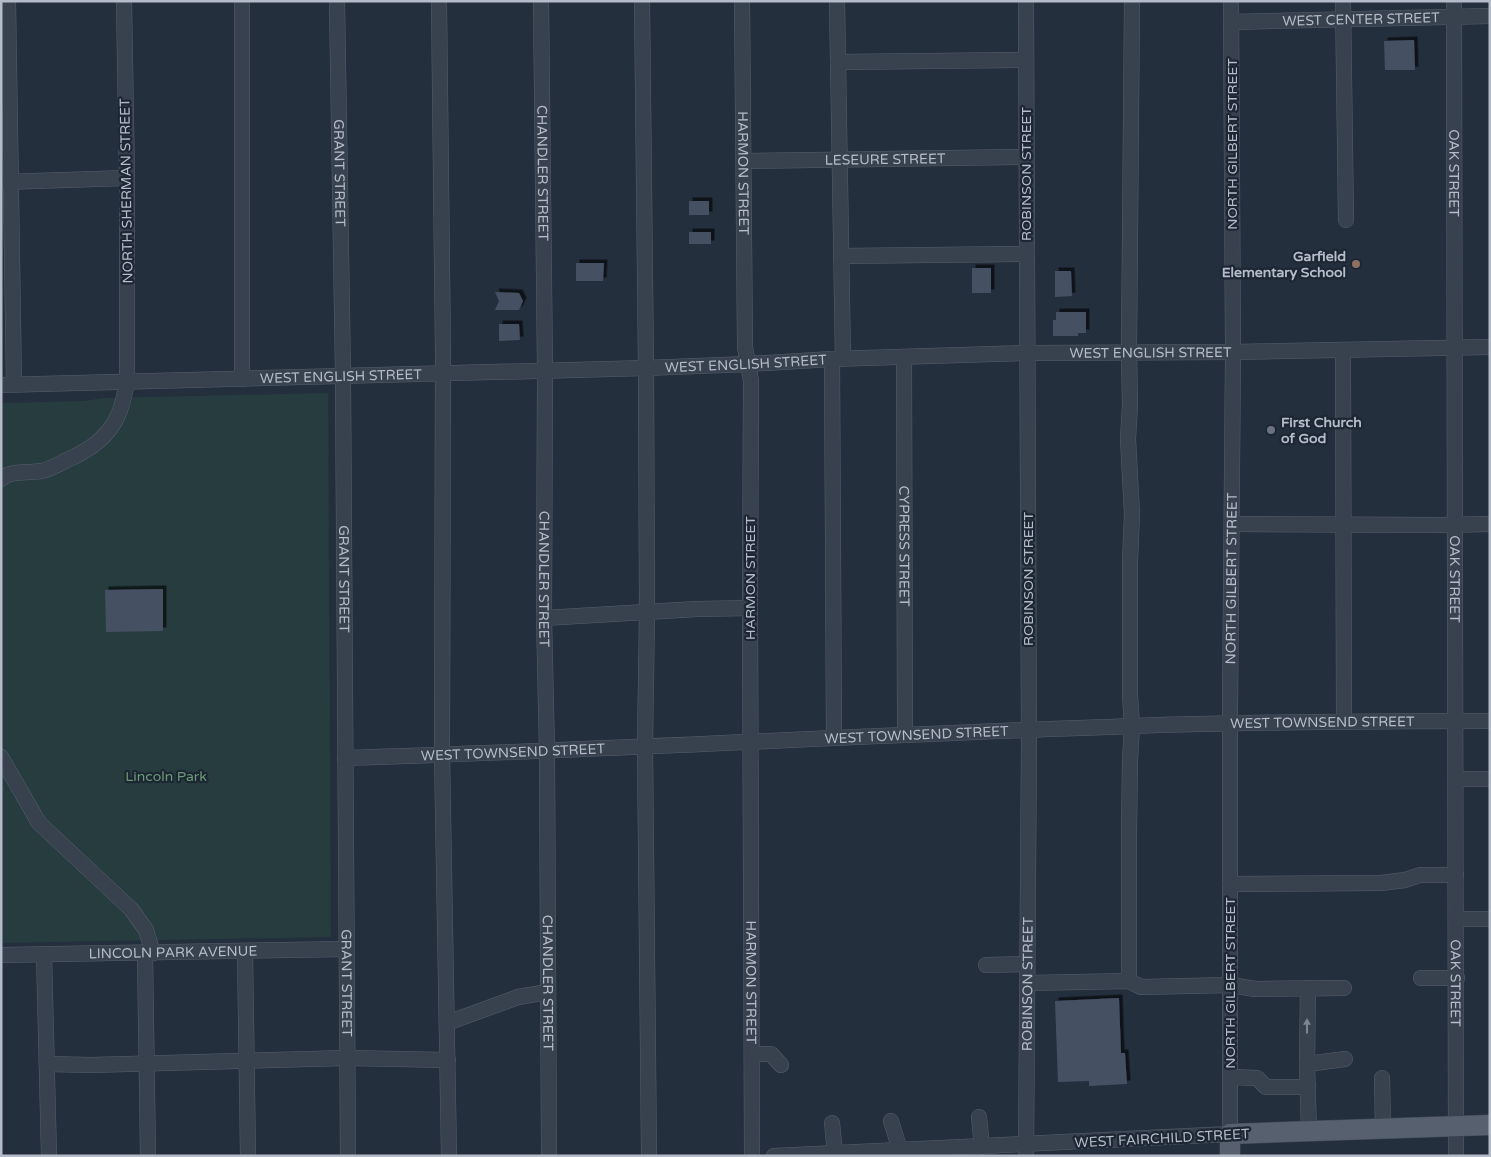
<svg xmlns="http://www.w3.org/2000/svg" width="1491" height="1157" viewBox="0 0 1491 1157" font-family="'Varela Round',sans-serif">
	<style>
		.green { fill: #263c3f }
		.building { fill: #455162; filter: url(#shadow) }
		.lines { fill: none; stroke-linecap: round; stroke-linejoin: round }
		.minor-casing { stroke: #565f6c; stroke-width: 16 }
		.major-casing { stroke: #414a57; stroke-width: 21 }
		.minor { stroke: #38414e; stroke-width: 15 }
		.major { stroke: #56606e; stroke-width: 20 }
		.oneway { fill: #7c8592 }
		.education-dot { fill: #8d6e63; stroke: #1d2633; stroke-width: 2 }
		.worship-dot { fill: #6b7280; stroke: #1d2633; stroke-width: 2 }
		.labels { text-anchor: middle; stroke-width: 4.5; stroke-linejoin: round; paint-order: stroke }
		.street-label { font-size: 14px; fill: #b4bcc9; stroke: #1d2633 }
		.poi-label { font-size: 14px; font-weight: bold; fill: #b4bcc9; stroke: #1d2633; text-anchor: end }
		.park-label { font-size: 14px; fill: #6b9a76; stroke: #1d2633 }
	</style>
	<defs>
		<filter id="shadow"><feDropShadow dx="3.5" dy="-3.5" stdDeviation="0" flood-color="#0009"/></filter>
	</defs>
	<rect width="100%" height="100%" fill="#242f3e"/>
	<polygon class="green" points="328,393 331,937 1,943 1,403 84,401 104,398"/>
	<g class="building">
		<polygon points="1414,40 1415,70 1385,70 1384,41"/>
		<rect x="689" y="201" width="20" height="14"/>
		<rect x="689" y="232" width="22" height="12"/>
		<polygon points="576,263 604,263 603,281 576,281"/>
		<rect x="972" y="268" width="19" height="25"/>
		<polygon points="1055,271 1071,271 1072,296 1055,297"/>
		<polygon points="495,292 519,293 523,301 519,310 495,310 499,301"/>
		<polygon points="1056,312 1086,312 1086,333 1078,333 1078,336 1053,336 1053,320 1056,320"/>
		<polygon points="499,324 519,324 520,340 499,341"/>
		<polygon points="163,589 163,631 106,632 105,590"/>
		<polygon points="1119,998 1121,1053 1125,1053 1127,1084 1089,1086 1089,1081 1058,1082 1055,1001"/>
	</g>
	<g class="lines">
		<defs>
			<g id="minor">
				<polyline points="8,1 14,384"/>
				<polyline points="242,1 242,379"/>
				<path id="s1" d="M337,1L343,376L348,1156"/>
				<polyline points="439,1 443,355 442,755 449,1156"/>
				<path id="s2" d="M541,1L545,371L544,618L547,751L549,1156"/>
				<polyline points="642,1 646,368 647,612 645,746 649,1156"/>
				<path id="s3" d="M742,1L745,347L751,381L750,608L752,1156"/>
				<polyline points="837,1 843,359"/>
				<polyline points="1343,1 1346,220"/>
				<path id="s4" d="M1454,1L1456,1156"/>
				<path id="s5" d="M1231,22L1490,16"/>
				<polyline points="838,62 1026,60"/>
				<path id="s6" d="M744,161L1026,157"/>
				<polyline points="3,182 127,178"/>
				<polyline points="841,256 1027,254"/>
				<polyline points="1343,350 1344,722"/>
				<path id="s7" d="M904,357L905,735"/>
				<polyline points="832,359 834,738"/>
				<path id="s8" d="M1,385L646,368L748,364L832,359L1028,353L1233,352L1490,347"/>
				<path d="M1,479C11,470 29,473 42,471C50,469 59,464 67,460C88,451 109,437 118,415C123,405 125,392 127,381V178L124,1"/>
				<polyline points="1232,524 1441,525 1490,524"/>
				<polyline points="544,618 697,609 750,608"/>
				<polyline points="1,757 39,823 131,909 146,930 153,953"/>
				<path id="s9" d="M345,758C608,750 870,735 1133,726C1252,722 1371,721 1490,721"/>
				<polyline points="1456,779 1490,779"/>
				<polyline points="1230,884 1381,883 1405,880 1420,875 1456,875"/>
				<polyline points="1456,919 1490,919"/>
				<polyline points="245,951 248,1156"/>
				<polyline points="145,953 148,1156"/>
				<polyline points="44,954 49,1156"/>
				<path id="s10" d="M1,955L346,949"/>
				<polyline points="986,965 1027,964"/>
				<polyline points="1421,978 1457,978"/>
				<polyline points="1129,981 1129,833 1130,760 1132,726 1130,695 1130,561 1132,514 1128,439 1130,405 1129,353 1132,1"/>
				<polyline points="1027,983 1129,981 1141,987 1231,985 1255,989 1344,988"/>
				<polyline points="447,1023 518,997 548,992"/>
				<polyline points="752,1054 771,1054 781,1065"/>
				<polyline points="47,1064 91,1065 347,1058 448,1060"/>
				<polyline points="1307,1064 1308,988"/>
				<polyline points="1231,1077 1257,1078 1266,1087 1308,1087"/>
				<polyline points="1382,1078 1383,1129"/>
				<polyline points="979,1117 982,1147"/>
				<polyline points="891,1121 900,1150"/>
				<polyline points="832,1123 835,1153"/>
				<polyline points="1309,1131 1307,1064 1345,1059"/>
				<path id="s11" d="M774,1156L1230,1134V710L1233,352L1231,1"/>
				<path id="s12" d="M1026,1156L1029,742L1026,1"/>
			</g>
			<polyline id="major" points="1230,1156 1230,1134 1490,1125"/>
		</defs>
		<use href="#minor" class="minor-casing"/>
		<use href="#major" class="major-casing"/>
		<use href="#minor" class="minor"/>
		<use href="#major" class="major"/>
	</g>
	<defs><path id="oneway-solid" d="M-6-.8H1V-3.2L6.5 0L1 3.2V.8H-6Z" transform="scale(1.25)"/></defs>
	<use class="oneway" href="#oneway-solid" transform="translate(1307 1026) rotate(-90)"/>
	<circle class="education-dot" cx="1356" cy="264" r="5"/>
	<circle class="worship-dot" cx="1271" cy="430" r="5"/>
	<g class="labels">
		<g class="street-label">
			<text dy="5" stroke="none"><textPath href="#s5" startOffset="130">WEST CENTER STREET</textPath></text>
			<text transform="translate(1232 144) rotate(-90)" y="5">NORTH GILBERT STREET</text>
			<text dy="5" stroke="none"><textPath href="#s6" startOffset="141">LESEURE STREET</textPath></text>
			<text dy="5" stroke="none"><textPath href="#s1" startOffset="172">GRANT STREET</textPath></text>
			<text dy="5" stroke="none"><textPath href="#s2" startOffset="172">CHANDLER STREET</textPath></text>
			<text dy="5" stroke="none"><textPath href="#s3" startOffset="172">HARMON STREET</textPath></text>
			<text transform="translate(1026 174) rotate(-90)" y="5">ROBINSON STREET</text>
			<text dy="5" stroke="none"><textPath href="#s4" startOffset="172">OAK STREET</textPath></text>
			<text transform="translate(126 191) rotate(-91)" y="5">NORTH SHERMAN STREET</text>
			<text dy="5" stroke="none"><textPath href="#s8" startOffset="1150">WEST ENGLISH STREET</textPath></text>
			<text dy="5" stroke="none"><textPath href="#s8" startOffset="745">WEST ENGLISH STREET</textPath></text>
			<text dy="5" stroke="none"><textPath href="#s8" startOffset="340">WEST ENGLISH STREET</textPath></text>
			<text dy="5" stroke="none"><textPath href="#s7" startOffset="189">CYPRESS STREET</textPath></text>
			<text dy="5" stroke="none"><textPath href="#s1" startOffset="578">GRANT STREET</textPath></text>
			<text transform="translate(750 578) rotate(-90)" y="5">HARMON STREET</text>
			<text dy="5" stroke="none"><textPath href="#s2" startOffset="578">CHANDLER STREET</textPath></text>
			<text transform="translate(1028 579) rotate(-90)" y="5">ROBINSON STREET</text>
			<text dy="5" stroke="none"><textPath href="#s11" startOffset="1012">NORTH GILBERT STREET</textPath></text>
			<text dy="5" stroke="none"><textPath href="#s4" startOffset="578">OAK STREET</textPath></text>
			<text dy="5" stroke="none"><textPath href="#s9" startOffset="978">WEST TOWNSEND STREET</textPath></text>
			<text dy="5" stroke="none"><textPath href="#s9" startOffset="572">WEST TOWNSEND STREET</textPath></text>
			<text dy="5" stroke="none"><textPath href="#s9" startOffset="168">WEST TOWNSEND STREET</textPath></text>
			<text dy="5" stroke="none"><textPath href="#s10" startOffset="172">LINCOLN PARK AVENUE</textPath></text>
			<text dy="5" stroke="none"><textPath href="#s1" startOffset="982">GRANT STREET</textPath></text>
			<text dy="5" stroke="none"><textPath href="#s2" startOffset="982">CHANDLER STREET</textPath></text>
			<text dy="5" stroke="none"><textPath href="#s3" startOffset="982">HARMON STREET</textPath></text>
			<text dy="5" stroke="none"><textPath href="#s12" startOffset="172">ROBINSON STREET</textPath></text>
			<text transform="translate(1230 983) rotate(-90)" y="5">NORTH GILBERT STREET</text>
			<text dy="5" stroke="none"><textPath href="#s4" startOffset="982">OAK STREET</textPath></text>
			<text transform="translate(1162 1138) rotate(-3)" y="5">WEST FAIRCHILD STREET</text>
		</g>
		<g class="poi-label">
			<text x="1346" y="261">Garfield<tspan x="1346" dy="16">Elementary School</tspan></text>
			<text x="1281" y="427" text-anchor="start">First Church<tspan x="1281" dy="16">of God</tspan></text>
		</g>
		<g class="park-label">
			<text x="166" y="781">Lincoln Park</text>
		</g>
	</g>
	<rect width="1491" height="1157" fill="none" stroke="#b4bcc9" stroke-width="5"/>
</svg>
